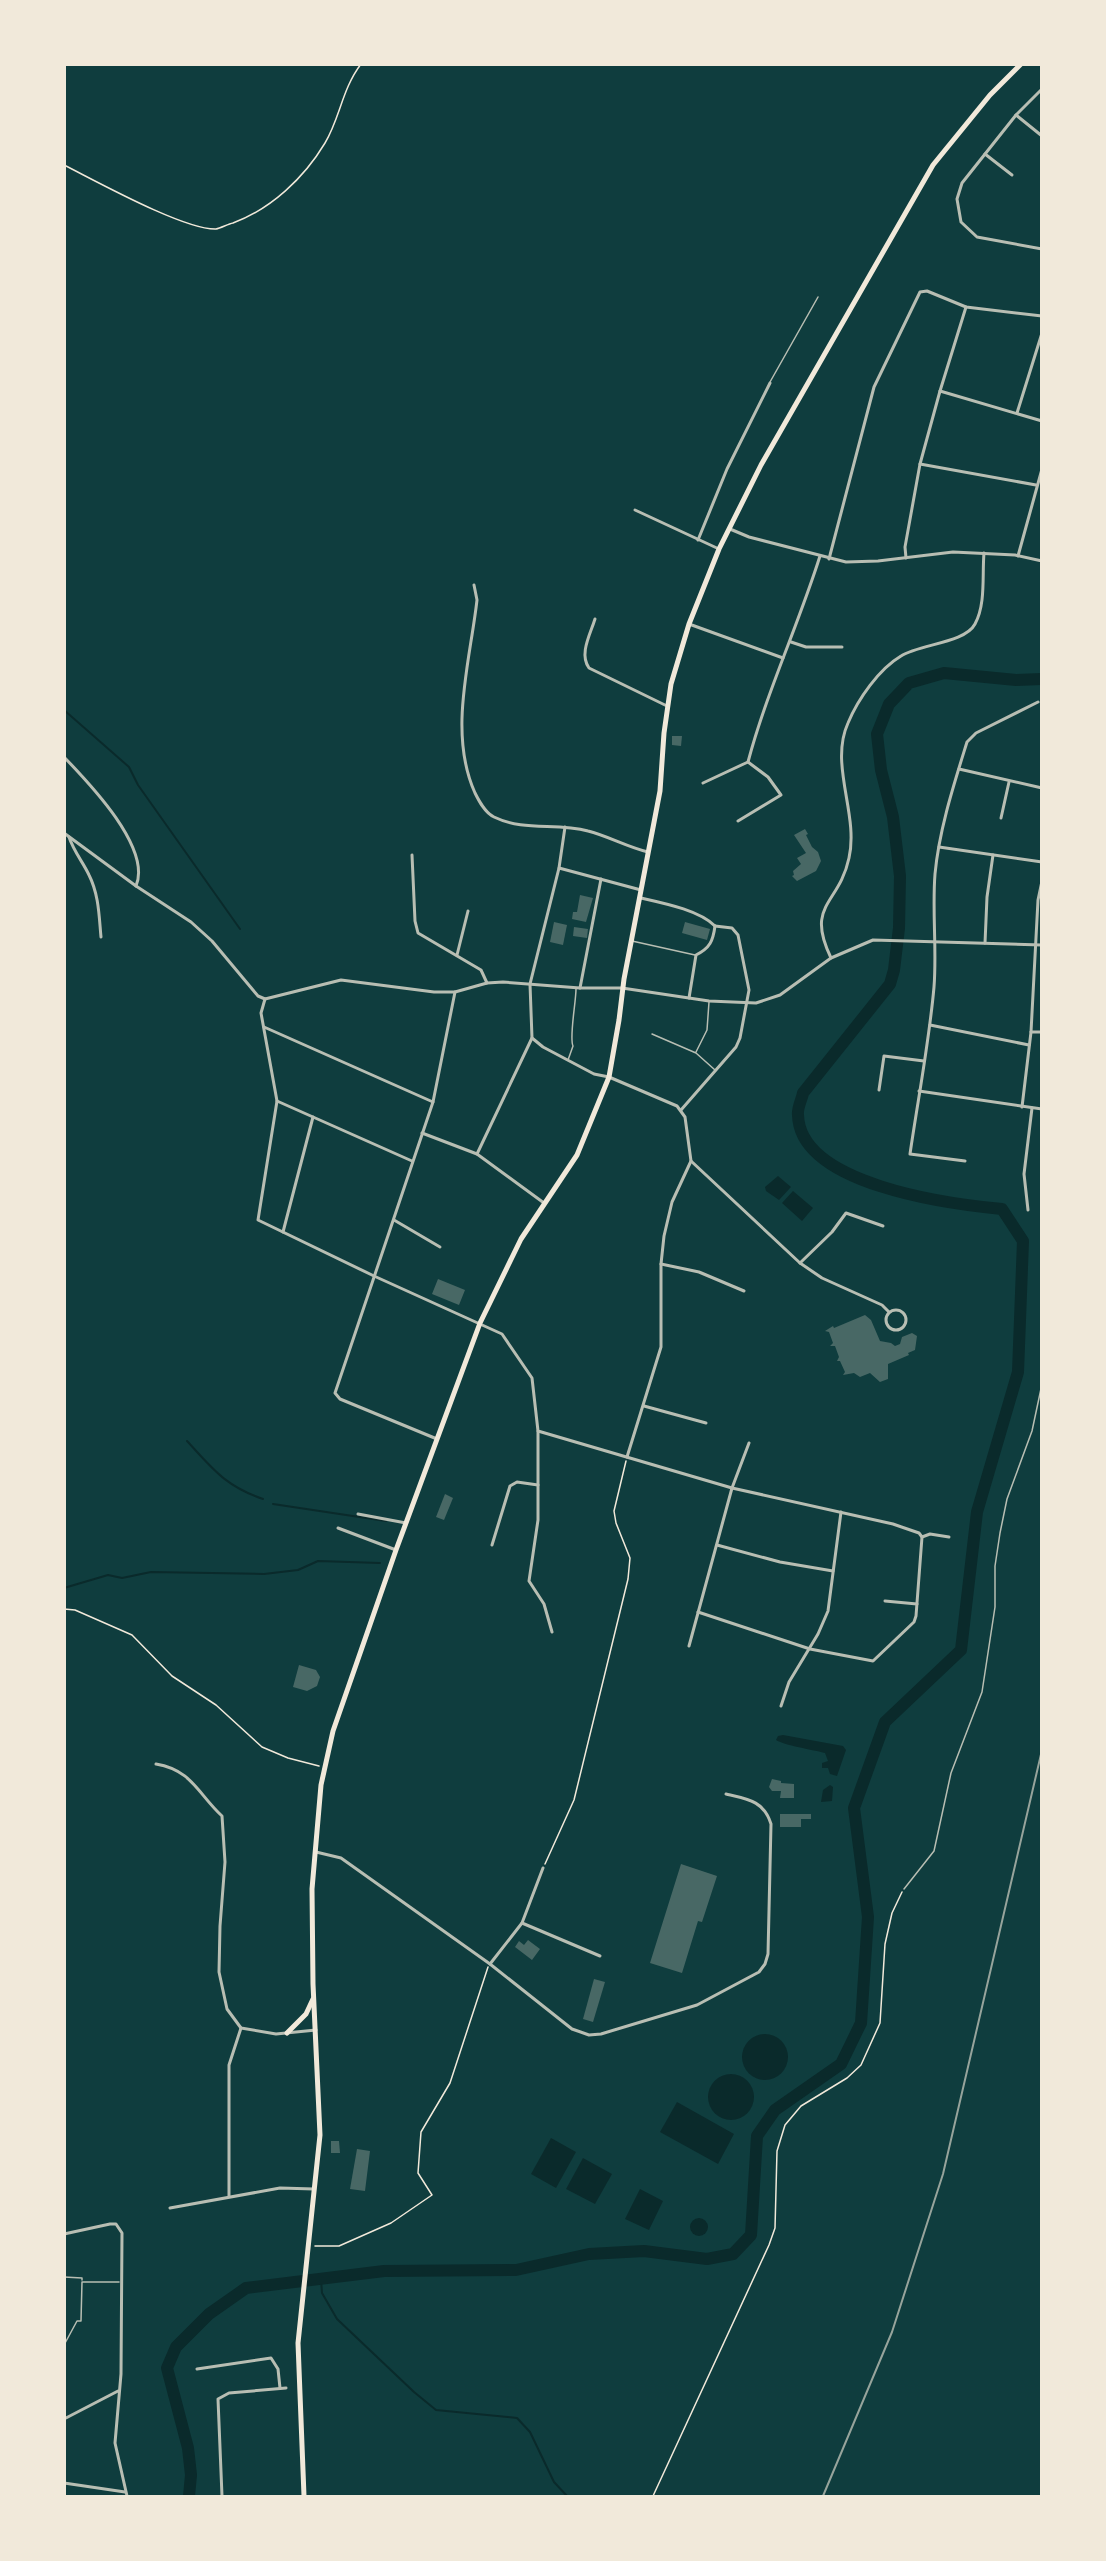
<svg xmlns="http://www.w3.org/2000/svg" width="1106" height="2561" viewBox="0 0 1106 2561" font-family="Lato,sans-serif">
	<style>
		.water { fill: #0a2a2b }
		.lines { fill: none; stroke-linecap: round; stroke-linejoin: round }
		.stream { stroke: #0a2a2b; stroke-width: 2 }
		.river { stroke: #0a2a2b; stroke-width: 12 }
		.building { fill: #486865 }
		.path { stroke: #f1e9da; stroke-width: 1.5 }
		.service { stroke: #b8beb3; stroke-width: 1.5 }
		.minor { stroke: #b8beb3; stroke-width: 3 }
		.primary { stroke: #f1e9da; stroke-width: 5 }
		.rail { stroke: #97a49c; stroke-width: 2 }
	</style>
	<rect width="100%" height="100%" fill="#0f3d3e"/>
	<g class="water">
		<polygon points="778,1176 791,1187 779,1200 766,1191 765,1187"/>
		<polygon points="793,1191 813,1208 802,1221 782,1203"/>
		<path d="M783,1735L843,1746L846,1750L837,1776L830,1774L828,1768H822V1763L828,1761L825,1753C814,1750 783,1745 776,1740L778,1736Z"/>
		<polygon points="830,1785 833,1787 832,1801 821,1802 823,1790"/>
		<circle cx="765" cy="2057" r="23"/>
		<circle cx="731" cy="2097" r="23"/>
		<polygon points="677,2102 734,2134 718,2164 660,2132"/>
		<polygon points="551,2138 576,2152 556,2188 531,2174"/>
		<polygon points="583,2158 612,2174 595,2204 566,2189"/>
		<polygon points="640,2189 663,2201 649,2230 625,2219"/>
		<circle cx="699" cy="2227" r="9"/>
	</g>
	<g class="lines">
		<g class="stream">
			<polyline points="64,710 129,767 138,785 240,929"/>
			<path d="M187,1441C213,1469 225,1486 263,1499"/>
			<polyline points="273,1504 386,1521"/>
			<polyline points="64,1588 108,1575 122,1578 151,1572 264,1574 298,1570 318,1561 380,1563"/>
			<polyline points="321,2279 322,2293 337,2319 414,2392 436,2410 517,2418 530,2432 554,2482 567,2496"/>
		</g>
		<path class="river" d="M189,2496L191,2475L188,2448L167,2368L176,2347L209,2314L246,2288L384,2271L516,2270L589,2254L644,2251L707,2259L733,2254L751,2235L757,2136L775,2110L841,2064L861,2023L868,1917L854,1808L885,1722L961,1650L977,1512L1018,1372L1023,1241L1002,1209C949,1204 800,1185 798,1115C797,1108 802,1099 803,1093L890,984L894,970L899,928L900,876L893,817L881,770L877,734L889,704L909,683L944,673L1016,680L1042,679"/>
	</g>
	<g class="building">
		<polygon points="672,736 682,736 681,746 672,745"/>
		<polygon points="805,829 808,834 806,835 812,847 818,852 821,861 816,871 797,881 792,876 794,875 793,871 801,864 797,858 806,853 794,835"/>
		<polygon points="580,895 593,898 586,922 572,919 573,912 577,912"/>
		<polygon points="554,922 567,925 563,945 550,942"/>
		<polygon points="685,922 710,929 707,940 682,933"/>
		<polygon points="574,927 588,929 587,938 573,936"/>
		<polygon points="438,1279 465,1290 459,1305 432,1294"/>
		<polygon points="865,1315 871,1320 880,1341 891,1343 895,1346 900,1344 902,1337 912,1333 917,1336 915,1350 908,1353 909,1355 888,1364 888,1379 880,1382 870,1373 860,1377 854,1373 843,1375 845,1372 840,1361 837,1361 839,1357 835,1346 830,1346 833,1343 829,1332 825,1331 833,1326 834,1328"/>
		<polygon points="445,1494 453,1498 444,1520 436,1517"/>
		<polygon points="299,1665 316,1670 320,1677 317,1686 307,1691 293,1687"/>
		<polygon points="772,1779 781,1781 781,1783 794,1784 794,1798 780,1798 781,1791 772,1791 769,1787"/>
		<polygon points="780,1814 811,1814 811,1819 801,1819 801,1827 780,1827"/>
		<polygon points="681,1864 717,1876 702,1922 698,1921 682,1973 650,1963"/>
		<polygon points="528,1940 540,1949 532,1960 515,1947 519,1941 524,1945"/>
		<polygon points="594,1979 605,1982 593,2022 583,2019"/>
		<polygon points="331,2141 339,2141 340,2153 331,2153"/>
		<polygon points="357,2149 370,2151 365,2191 350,2189"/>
	</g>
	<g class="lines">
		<g class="path">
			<path d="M64,165C96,181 184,230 216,229C221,228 228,224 233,223C271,209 304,178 325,143C340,118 342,89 361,64"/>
			<polyline points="64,1609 75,1610 132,1635 172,1676 216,1705 262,1747 288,1758 319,1766"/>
			<polyline points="545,1864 574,1800 628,1579 630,1558 616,1523 614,1511 626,1461"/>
			<polyline points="315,2246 339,2246 391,2223 432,2195 418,2173 421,2132 450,2083 488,1967"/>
			<polyline points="653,2496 769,2245 775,2228 777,2151 785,2125 801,2106 847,2078 861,2065 880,2023 885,1944 892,1913 902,1892"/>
		</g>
		<g class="service">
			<polyline points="770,382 818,297"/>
			<polyline points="632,941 695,955"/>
			<polyline points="652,1034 696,1053 715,1070"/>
			<polyline points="696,1052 707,1030 709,1002"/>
			<path d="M568,1060L573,1046C569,1038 576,1002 576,989"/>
			<polyline points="904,1889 934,1851 951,1773 982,1692 995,1607 995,1566 1000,1533 1007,1499 1032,1431 1042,1384"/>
			<polyline points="64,2277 82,2278 82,2280"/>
			<polyline points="64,2345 77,2321 81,2321 82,2282 119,2282"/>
		</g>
		<g class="minor">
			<polyline points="1042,89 1016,115 962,183 957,199 961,222 977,237 1042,249"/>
			<polyline points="1016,115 1042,136"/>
			<polyline points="985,154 1012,175"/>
			<polyline points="940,391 1042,421"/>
			<polyline points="1017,413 1042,333"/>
			<polyline points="920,464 1036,485"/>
			<polyline points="635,510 719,549"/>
			<polyline points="730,529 749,537 846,562 878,561 953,552 1015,555 1042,561"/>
			<polyline points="698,540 727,469 770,383"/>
			<polyline points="1018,556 1042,469"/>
			<polyline points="906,558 905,547 920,464 940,391 966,307"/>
			<polyline points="829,559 874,387 920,292 927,291 966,307 1042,316"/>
			<path d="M474,585L477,600C470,662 448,733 475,793C479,801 485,813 494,817C525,832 556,822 588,831C608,836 627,847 648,852"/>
			<path d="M595,619C590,635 579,654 589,668L667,706"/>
			<polyline points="689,624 783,658"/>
			<polyline points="791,642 806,647 842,647"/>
			<path d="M64,757C89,783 152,848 136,886"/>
			<polyline points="959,769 1042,788"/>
			<path d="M703,783L748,762C767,691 798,626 820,556"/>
			<polyline points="1001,818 1009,782"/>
			<polyline points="738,821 781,795 768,777 748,762"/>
			<polyline points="565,827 559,868 530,984 532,1038 543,1047 594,1074 609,1077 677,1106 685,1117 691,1161 800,1263 822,1278 882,1305 889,1312"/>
			<polyline points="64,833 136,886 191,922 212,941 258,996 265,999 341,980 434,992 455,992 487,983 503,982 580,988 622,988 709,1001 756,1003 780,995 831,958 873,940 1042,945"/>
			<path d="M69,837C74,852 83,862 89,875C99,895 99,916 101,937"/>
			<polyline points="939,847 1042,862"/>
			<polyline points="412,855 415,921 418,933 481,970 487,983"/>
			<polyline points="559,868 641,890"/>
			<path d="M641,898C663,903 699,910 715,926"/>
			<polyline points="985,943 987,897 993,855"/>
			<polyline points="457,955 468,911"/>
			<path d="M831,958C805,904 839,905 849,858C859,814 829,765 848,723C858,699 879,669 901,656C920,644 965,643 975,624C986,604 982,575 984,553"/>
			<polyline points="580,988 601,879"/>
			<path d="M689,998L696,955C710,948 713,941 715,926"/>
			<polyline points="265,999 261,1013 277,1101 258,1220 374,1276 502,1334 532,1378 538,1431 732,1488 893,1524 919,1533 922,1537 916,1616 914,1622 873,1661 810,1649 698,1612"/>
			<polyline points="930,1025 1029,1045"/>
			<polyline points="264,1027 433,1102"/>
			<polyline points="1031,1032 1042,1032"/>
			<polyline points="879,1090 884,1056 924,1061"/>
			<polyline points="919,1091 1042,1109"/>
			<polyline points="277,1101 412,1161"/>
			<polyline points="1022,1107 1031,1032 1038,900 1042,881"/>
			<polyline points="681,1110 736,1047 740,1038 749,990 738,935 732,928 715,926"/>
			<polyline points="422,1133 477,1154 544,1203"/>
			<polyline points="477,1154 532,1038"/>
			<path d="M965,1161L910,1154C918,1099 929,1043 934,987C937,949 932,912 935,874C939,830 954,784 967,742L976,733L1038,702"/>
			<polyline points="1028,1210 1024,1174 1032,1108"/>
			<polyline points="394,1220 440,1247"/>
			<polyline points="283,1232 313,1117"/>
			<polyline points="800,1263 832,1232 846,1213 883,1226"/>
			<polyline points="661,1264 699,1272 744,1291"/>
			<circle cx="896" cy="1320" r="10"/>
			<polyline points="644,1406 706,1423"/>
			<polyline points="538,1431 538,1520 529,1581 544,1604 552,1632"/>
			<polyline points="437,1439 340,1399 335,1393 433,1102 455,992"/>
			<polyline points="627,1457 661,1347 661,1264 664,1236 672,1202 691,1161"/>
			<polyline points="358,1514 406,1523"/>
			<polyline points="338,1528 396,1550"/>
			<polyline points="922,1537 930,1534 949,1537"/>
			<polyline points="492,1545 510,1486 517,1482 538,1485"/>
			<polyline points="717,1545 780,1562 833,1571"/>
			<polyline points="885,1601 917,1604"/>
			<polyline points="689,1646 732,1488 749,1443"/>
			<polyline points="781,1706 789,1682 818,1634 828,1611 841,1512"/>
			<path d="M156,1764C192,1770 198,1794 222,1816L225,1862L220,1926L219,1972L227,2009L241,2028L276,2034L316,2030"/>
			<path d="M316,1852L341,1858L490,1964L572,2029L589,2035L601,2034L697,2005L759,1972L765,1964L768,1954L771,1824C764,1801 748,1799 726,1794"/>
			<polyline points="522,1923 600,1956"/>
			<polyline points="490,1964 522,1923 543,1868"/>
			<polyline points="229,2196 229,2065 241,2028"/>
			<polyline points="170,2208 280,2188 314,2189"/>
			<polyline points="64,2234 110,2224 116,2224 122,2233 121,2374 115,2443 127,2496"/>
			<polyline points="197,2369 271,2358 278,2369 280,2388"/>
			<polyline points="64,2419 118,2391"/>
			<polyline points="64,2483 125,2492"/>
			<polyline points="222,2496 218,2399 229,2393 286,2388"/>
		</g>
		<g class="primary">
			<polyline points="287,2033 306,2014 313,1999"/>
			<polyline points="304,2496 298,2343 320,2135 313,1984 312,1889 321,1785 333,1731 396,1550 480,1323 521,1239 577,1155 609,1077 619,1020 624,979 660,791 664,733 671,684 689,624 719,549 761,465 933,165 990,95 1021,64"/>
		</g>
		<polyline class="rail" points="823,2496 892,2332 943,2174 1042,1750"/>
	</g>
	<rect width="1106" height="2561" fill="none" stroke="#f1e9da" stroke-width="132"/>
</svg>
